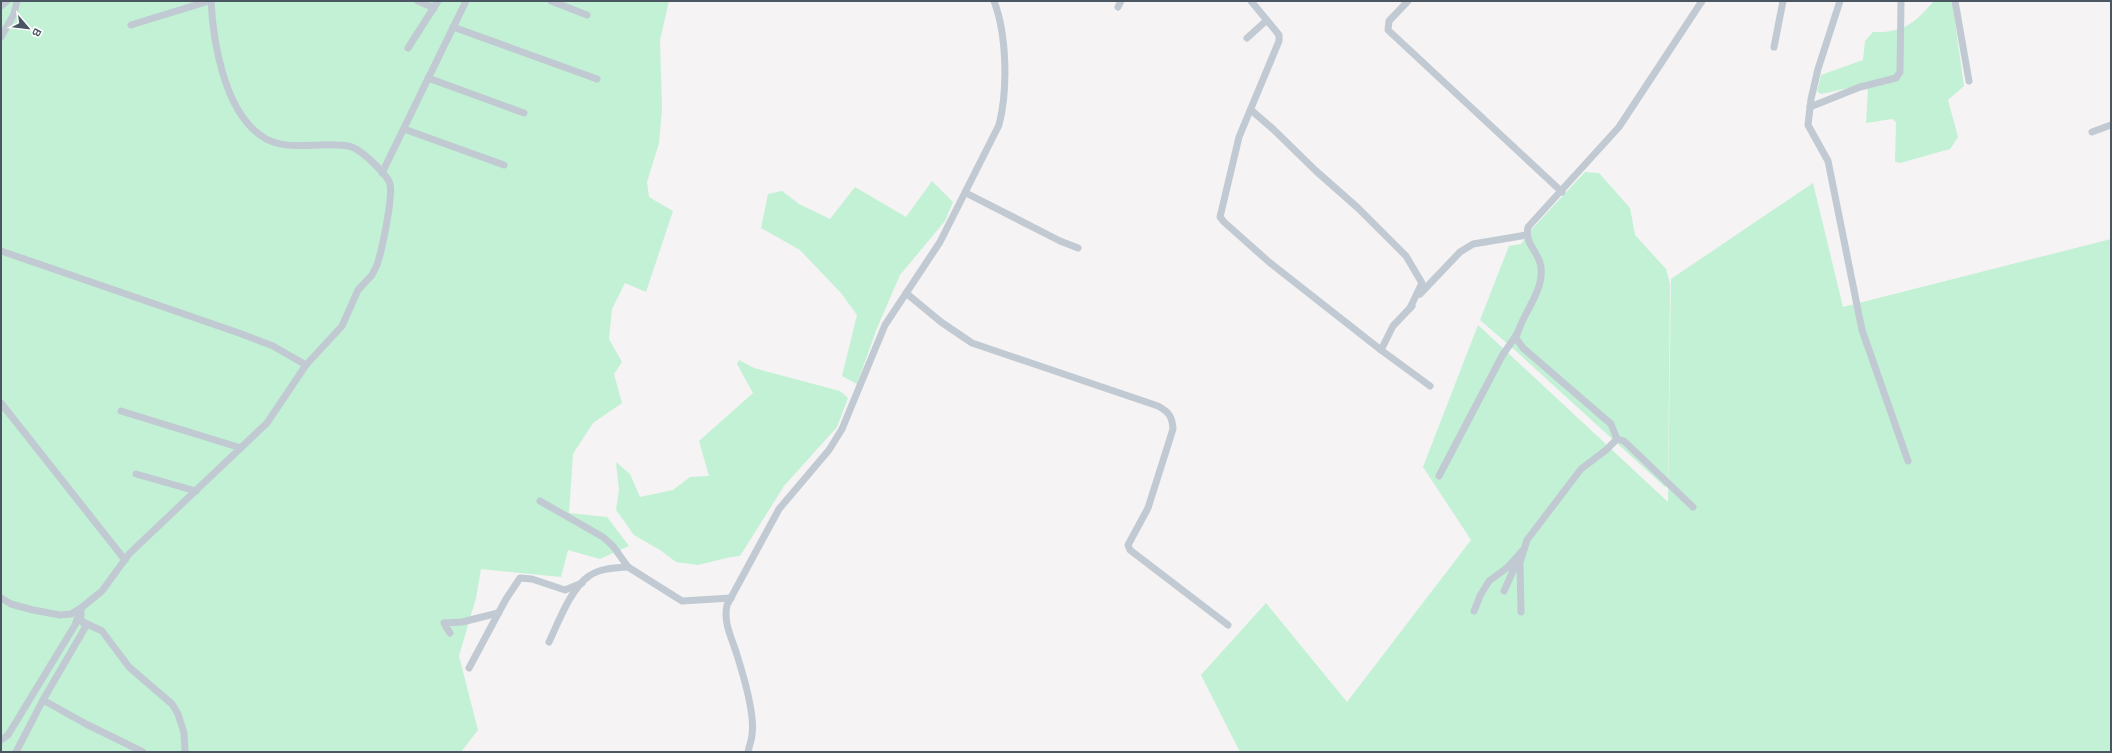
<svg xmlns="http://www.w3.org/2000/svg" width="2112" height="753" viewBox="0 0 2112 753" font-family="Helvetica,sans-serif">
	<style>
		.green { fill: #c3f1d5 }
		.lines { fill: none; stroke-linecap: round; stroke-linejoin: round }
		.street { stroke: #c1cad2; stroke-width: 7 }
	</style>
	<rect width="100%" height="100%" fill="#f5f3f3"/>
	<g class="green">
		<polygon points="1,1 669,1 660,40 662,110 659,143 647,182 649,197 673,211 646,292 625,283 612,309 609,339 622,362 614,374 622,403 593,423 573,454 569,513 607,517 629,546 600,559 568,550 561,577 481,569 476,598 459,656 478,730 461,752 1,752"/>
		<path d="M1934,1H1952L1964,86L1948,100L1958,137L1950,149L1900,163L1895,162L1896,122L1892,119L1866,123L1868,90L1862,85L1821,94L1817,91L1821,75L1863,60L1865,41L1873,32C1903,33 1914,24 1934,1Z"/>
		<polygon points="1585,172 1599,173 1630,208 1635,235 1666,269 1670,284 1668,487 1665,487 1517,352 1480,320 1509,246 1521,244 1532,229"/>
		<polygon points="932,181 953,202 945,221 900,275 877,328 857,384 842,376 857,315 841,293 800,250 761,228 768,194 782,191 799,204 830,219 855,187 906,217"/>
		<polygon points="1813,183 1843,307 2111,239 2111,752 1240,752 1201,675 1266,603 1347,702 1471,540 1423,467 1478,325 1668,502 1671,279"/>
		<polygon points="739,360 754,368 840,391 848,398 837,427 784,486 740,556 731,557 698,565 676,562 660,550 634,535 616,510 619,490 616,462 630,474 640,497 673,490 690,477 709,476 699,441 753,393 737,364"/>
	</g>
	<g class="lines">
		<g class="street">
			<polyline points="418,1 434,8"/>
			<polyline points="551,1 587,15"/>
			<polyline points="1251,1 1275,30 1279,35 1279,41 1239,137 1220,217 1224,222 1269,262 1381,350"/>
			<polyline points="1408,1 1389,21 1388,30 1562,192"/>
			<polyline points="1840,1 1818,69 1811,99 1808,125 1828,161 1862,330 1908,461"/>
			<polyline points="1955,1 1969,81"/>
			<polyline points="1,6 7,1"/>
			<polyline points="1118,7 1121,1"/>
			<polyline points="131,25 209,1"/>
			<polyline points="453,27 597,79"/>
			<polyline points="1,37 14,14 17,1"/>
			<polyline points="1247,38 1267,20"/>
			<polyline points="1774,47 1783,1"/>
			<polyline points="408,48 438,1"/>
			<polyline points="428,78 524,113"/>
			<polyline points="1810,107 1860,87 1896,78 1900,72 1901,1"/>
			<polyline points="1251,110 1273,129 1316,171 1358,208 1406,256 1422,283 1410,308"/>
			<polyline points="404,129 504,165"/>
			<polyline points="2092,132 2111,125"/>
			<polyline points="382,173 466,1"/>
			<polyline points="966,193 1060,241 1078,248"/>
			<polyline points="1,251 239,333 273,346 306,365"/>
			<path d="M906,293L941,322L972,343L1158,406C1169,412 1172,416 1173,429L1148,508L1128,545L1130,550L1228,625"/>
			<polyline points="1420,294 1460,252 1473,244 1527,235"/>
			<polyline points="1412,306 1393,326 1381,350 1430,386"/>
			<polyline points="1,403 125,560"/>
			<polyline points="121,411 241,448"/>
			<polyline points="1617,439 1624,441 1693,507"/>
			<polyline points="136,474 196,491"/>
			<polyline points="1439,476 1502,356 1517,334"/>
			<polyline points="540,501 603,537 613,546 628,567 682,601 731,598"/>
			<path d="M1,598L11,604L33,610L60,615L71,614L81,608L102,591L129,554L267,423L306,365L342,326L358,290L372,275L377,265C382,250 393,198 390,184C388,175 363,152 354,148C349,145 342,145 336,145C310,143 283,152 260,135C224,109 213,41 211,1"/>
			<polyline points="1474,611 1480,596 1489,581 1508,567 1522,551 1504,591"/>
			<path d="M1521,612L1520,563L1527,540L1581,469L1606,450L1617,439L1611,424L1523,348L1516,338C1521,315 1544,292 1541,268C1540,252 1524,245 1528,227L1619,127L1702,1"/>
			<polyline points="444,623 462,622 498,613"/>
			<polyline points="446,623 446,627 450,633"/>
			<path d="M549,642C558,623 571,588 589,576C600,568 616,568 628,567"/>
			<polyline points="469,668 506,599 520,578 532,579 565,590 582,583"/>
			<polyline points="43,700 86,724 143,752"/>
			<polyline points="1,740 8,735 75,625 81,608 81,621 102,631 129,667 172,704 178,714 184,733 185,752"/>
			<polyline points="16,752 43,700 86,626 82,622"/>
			<path d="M748,752C749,746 752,740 752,734C755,715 743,674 737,655C732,638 723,623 727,605L779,509L829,450L842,429L885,325L940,242L999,125C1008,90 1007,35 994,1"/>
		</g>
	</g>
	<rect width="2112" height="753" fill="none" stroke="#4a5661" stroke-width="4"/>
	<g transform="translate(28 28) rotate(118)" stroke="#ffffff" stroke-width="3" paint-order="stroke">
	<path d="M0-3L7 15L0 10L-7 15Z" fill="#4a5661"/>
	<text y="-6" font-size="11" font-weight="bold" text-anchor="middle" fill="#4a5661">B</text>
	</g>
</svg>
